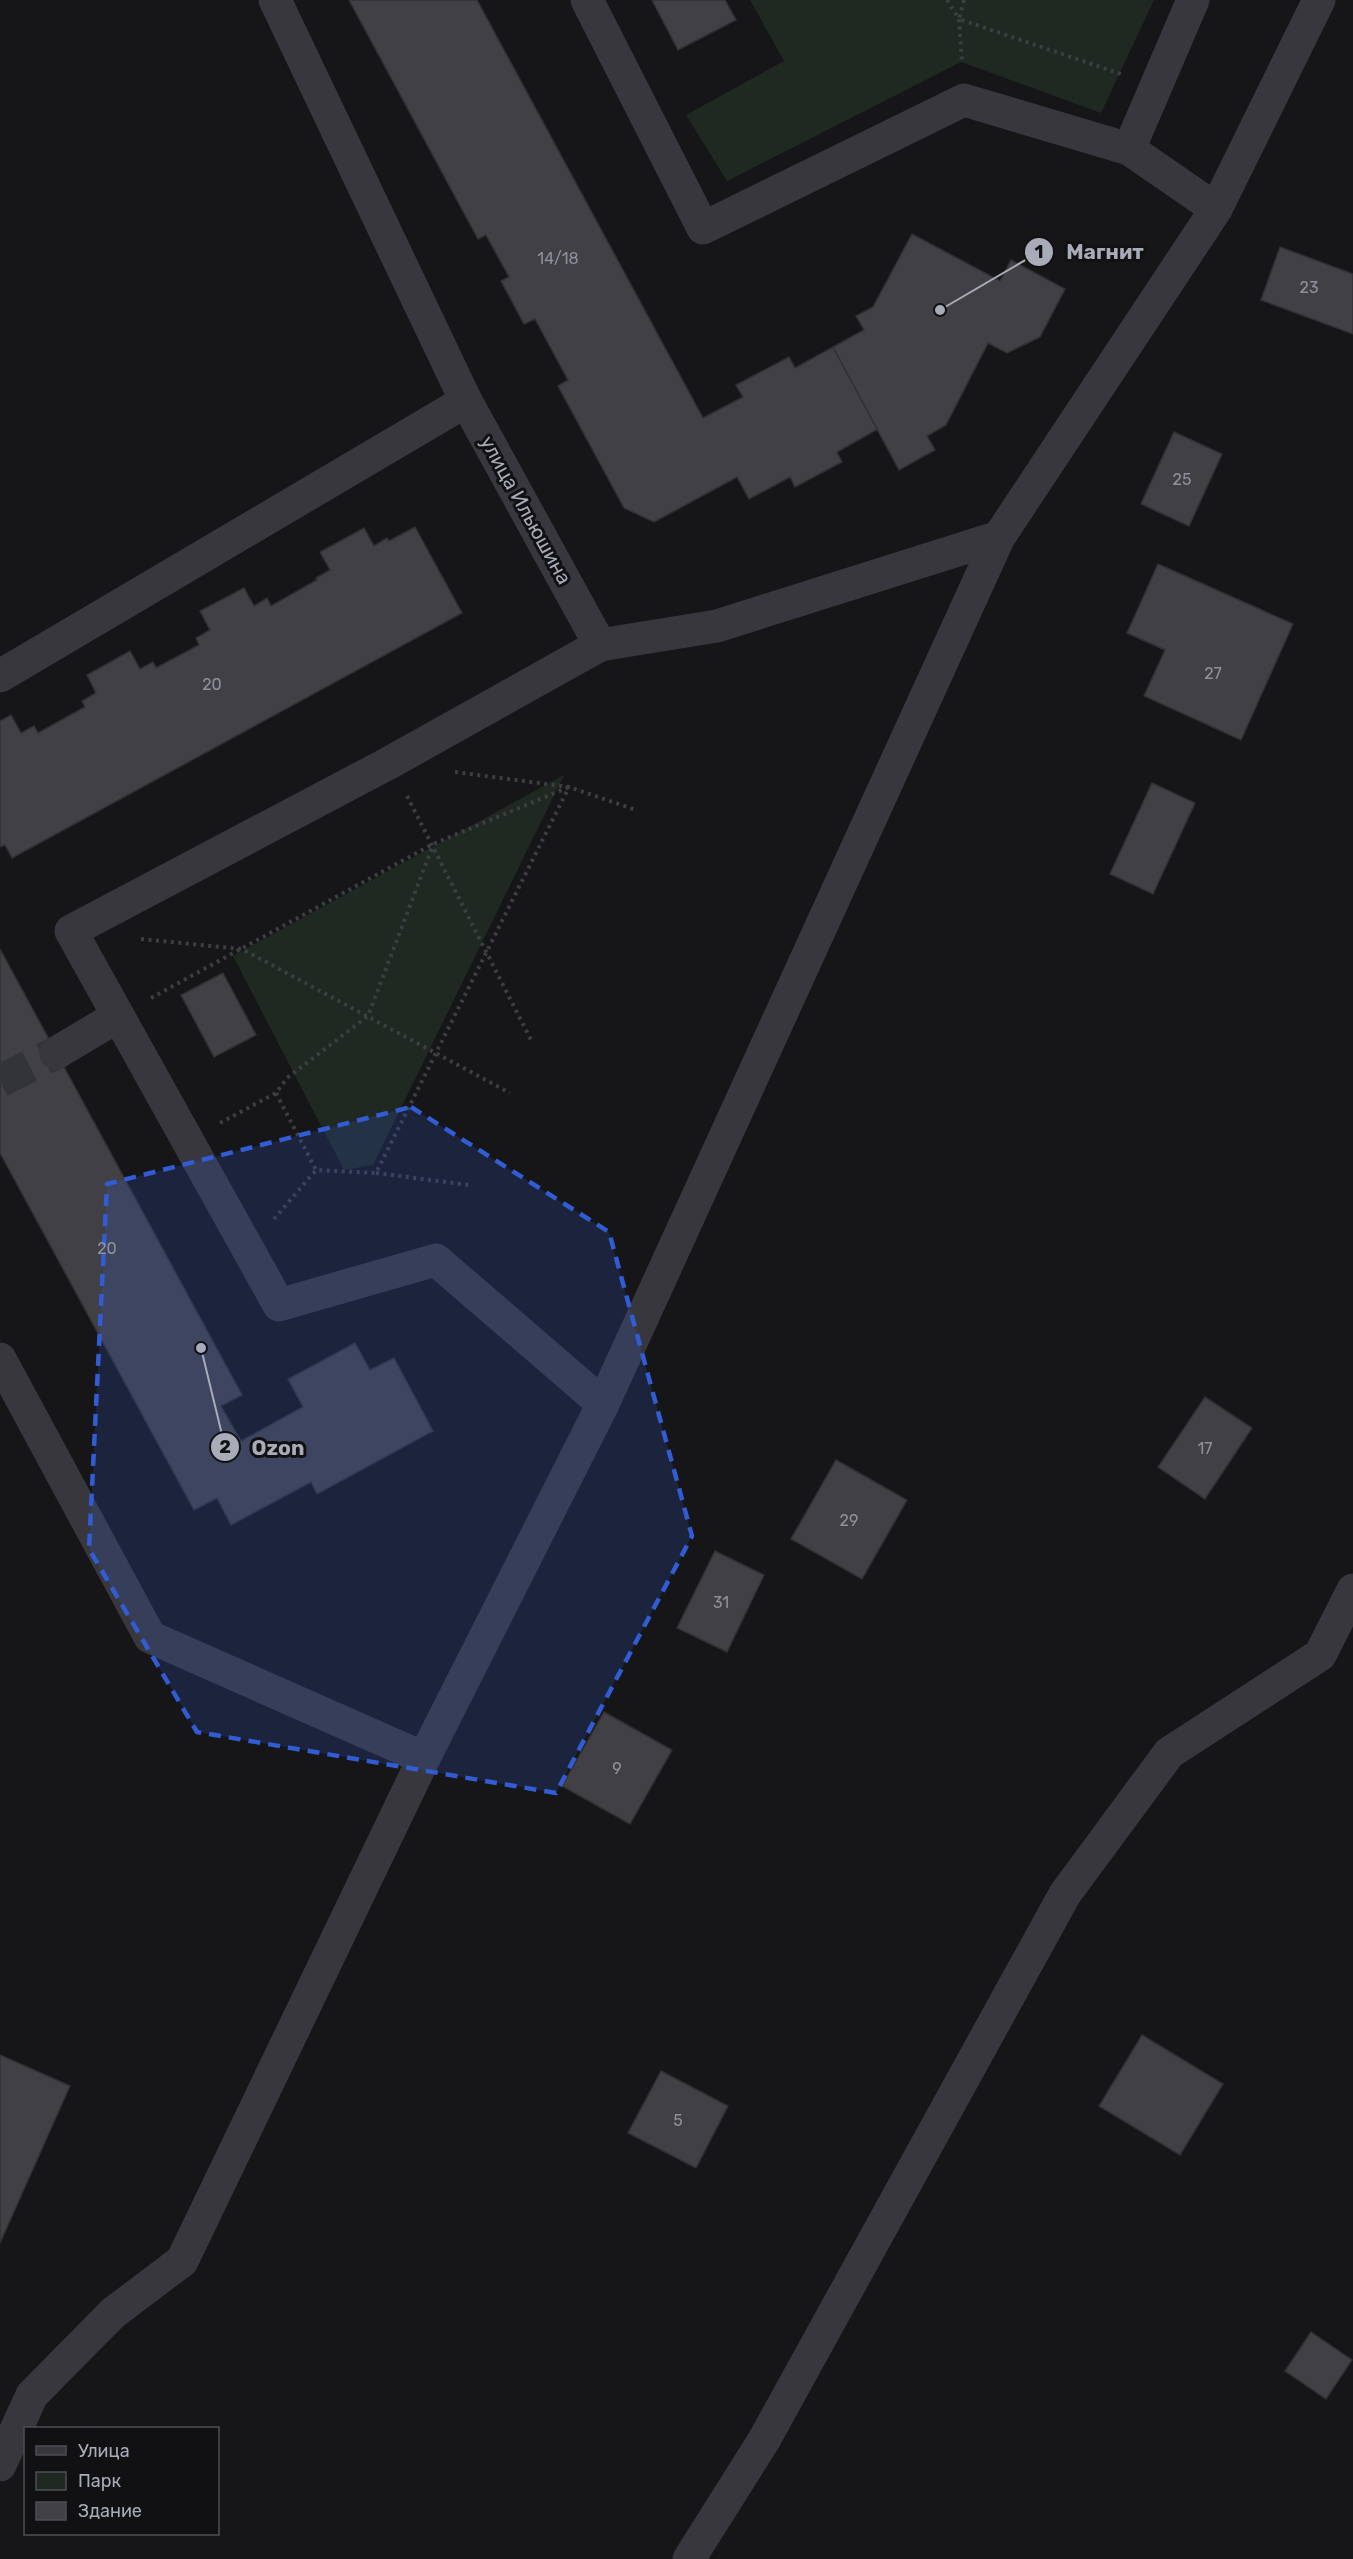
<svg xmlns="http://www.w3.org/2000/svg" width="1353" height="2559" viewBox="0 0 1353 2559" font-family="Rubik,sans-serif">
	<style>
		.green { fill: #202822 }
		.building { fill: #404045; stroke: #313034; stroke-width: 1.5 }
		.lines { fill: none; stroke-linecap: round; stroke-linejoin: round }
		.minor-tunnel { stroke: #333438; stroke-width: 33; stroke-dasharray: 33 16; stroke-linecap: butt }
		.path { stroke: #3d3e44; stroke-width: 4; stroke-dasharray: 3 4.5; stroke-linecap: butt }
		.minor { stroke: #37373d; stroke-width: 33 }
		.marked { fill: #325cd3; fill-opacity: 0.2; stroke: #325cd3; stroke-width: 4.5; stroke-dasharray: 12 8; stroke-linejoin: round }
		.labels { text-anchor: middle; stroke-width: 6; stroke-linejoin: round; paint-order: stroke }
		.number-label { font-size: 16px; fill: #8e909b }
		.street-label { font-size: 20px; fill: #a8abb8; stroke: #111113 }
		.leader { fill: none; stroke: #a8abb8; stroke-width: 2 }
		.callout-dot { fill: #a8abb8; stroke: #111113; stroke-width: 2 }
		.mark-label { font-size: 18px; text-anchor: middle; font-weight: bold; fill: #111 }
		.callout-label { font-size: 21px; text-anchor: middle; font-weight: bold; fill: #a8abb8; stroke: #111113; stroke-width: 6; stroke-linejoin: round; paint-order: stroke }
	</style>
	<rect width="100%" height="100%" fill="#161618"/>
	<g class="green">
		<polygon points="750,0 1154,0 1101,113 961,62 727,181 686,115 784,61"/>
		<polygon points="564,775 373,1165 344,1170 233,956"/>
	</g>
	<g class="building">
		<polygon points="349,0 477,0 703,418 743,397 736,385 789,357 795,368 833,347 878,429 837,452 842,462 795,487 790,477 749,499 737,477 654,522 624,508 558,386 568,380 535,319 524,324 501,281 509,277 486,235 478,239"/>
		<polygon points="652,0 725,0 736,20 678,50"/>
		<polygon points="912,234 1000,281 1011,260 1065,289 1040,337 1007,353 988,343 946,425 927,436 935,450 899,470 833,347 864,330 856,316 873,307"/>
		<polygon points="1280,247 1353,274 1353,334 1261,300"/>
		<polygon points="1174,432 1222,454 1189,526 1141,504"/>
		<polygon points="415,527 462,613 12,858 5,845 0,847 0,721 11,715 21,733 34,726 38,733 85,707 82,701 96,693 87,675 130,651 140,669 153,662 156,668 199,645 196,638 210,630 200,611 244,588 254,606 267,598 271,606 317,580 316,578 330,570 320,552 364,528 374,546 387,538 389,541"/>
		<polygon points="1158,564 1293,624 1241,740 1144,696 1165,650 1127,633"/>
		<polygon points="1152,783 1195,803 1153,894 1110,874"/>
		<polygon points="0,949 242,1395 221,1406 241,1441 303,1407 288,1379 355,1343 370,1370 394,1358 433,1431 317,1494 311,1482 231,1525 217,1498 194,1510 0,1153"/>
		<polygon points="223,973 256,1035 214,1057 181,995"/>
		<polygon points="1205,1397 1252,1428 1205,1499 1158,1467"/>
		<polygon points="836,1460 907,1500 862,1579 791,1539"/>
		<polygon points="715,1551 764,1575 727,1652 677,1628"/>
		<polygon points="604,1712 672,1750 630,1824 562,1786"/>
		<polygon points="1142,2035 1223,2084 1180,2155 1099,2106"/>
		<polygon points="0,2055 70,2086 0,2243"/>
		<polygon points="661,2071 728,2106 696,2168 628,2133"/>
		<polygon points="1311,2332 1352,2360 1326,2399 1285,2371"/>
	</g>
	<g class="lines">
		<polyline class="minor-tunnel" points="0,1081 56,1053"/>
		<g class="path">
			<polyline points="947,0 959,19 962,62"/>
			<polyline points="964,0 959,19 1121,74"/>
			<polyline points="455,772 569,787 636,810"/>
			<polyline points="407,796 532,1042"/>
			<polyline points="141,939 242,949 510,1093"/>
			<polyline points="151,998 433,844 569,787"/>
			<polyline points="276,1093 316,1170 376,1173 569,787"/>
			<polyline points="220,1123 276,1093 287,1078 368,1016 433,845"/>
			<polyline points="376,1173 469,1185"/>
			<polyline points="274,1219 316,1170"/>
		</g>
		<g class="minor">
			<polyline points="275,0 466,401 600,645 717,626 999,537"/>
			<polyline points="587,0 703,228 964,100 1129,149 1216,209"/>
			<polyline points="1129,149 1193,0"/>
			<polyline points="600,645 389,763 71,931 279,1305 436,1260 603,1404"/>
			<polyline points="0,676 466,401"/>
			<polyline points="56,1053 118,1016"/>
			<polyline points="0,1359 150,1637 424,1758"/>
			<polyline points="0,2465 32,2395 113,2313 182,2261 424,1758 603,1404 999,537 1216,209 1319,0"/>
			<polyline points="689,2559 764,2440 1065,1894 1169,1753 1320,1655 1353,1590"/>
		</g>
	</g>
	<path class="marked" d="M411,1107L609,1232L692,1536L556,1793L197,1732L89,1549L107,1184Z"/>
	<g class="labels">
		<g class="number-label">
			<text x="558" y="264">14/18</text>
			<text x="1309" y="293">23</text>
			<text x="1182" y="485">25</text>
			<text x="1213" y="679">27</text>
			<text x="212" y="690">20</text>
			<text x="107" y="1254">20</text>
			<text x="1205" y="1454">17</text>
			<text x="849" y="1526">29</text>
			<text x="721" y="1608">31</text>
			<text x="617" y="1774">9</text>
			<text x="678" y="2126">5</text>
		</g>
		<g class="street-label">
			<text transform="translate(526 510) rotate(61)" y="7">улица Ильюшина</text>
		</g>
	</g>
	<path class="leader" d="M940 310L1039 252M201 1348L225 1447"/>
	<g class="callout-dot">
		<circle cx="940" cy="310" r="6"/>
		<circle cx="201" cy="1348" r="6"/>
		<circle cx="1039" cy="252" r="15"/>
		<circle cx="225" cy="1447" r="15"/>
	</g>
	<g class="mark-label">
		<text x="1039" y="258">1</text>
		<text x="225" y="1453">2</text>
	</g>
	<g class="callout-label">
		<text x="1105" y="259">Магнит</text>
		<text x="278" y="1455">Ozon</text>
	</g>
	<rect x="24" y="2427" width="195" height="108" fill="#111113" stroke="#4d4f55" stroke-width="1.5"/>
	<rect x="36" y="2446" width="30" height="9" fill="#37373d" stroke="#4d4f55" stroke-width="1.5"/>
	<text x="78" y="2457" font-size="18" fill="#a8abb8">Улица</text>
	<rect x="36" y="2472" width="30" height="18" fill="#202822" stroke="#4d4f55" stroke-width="1.5"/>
	<text x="78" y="2487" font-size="18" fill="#a8abb8">Парк</text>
	<rect x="36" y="2502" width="30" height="18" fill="#404045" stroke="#4d4f55" stroke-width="1.5"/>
	<text x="78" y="2517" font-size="18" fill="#a8abb8">Здание</text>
</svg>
